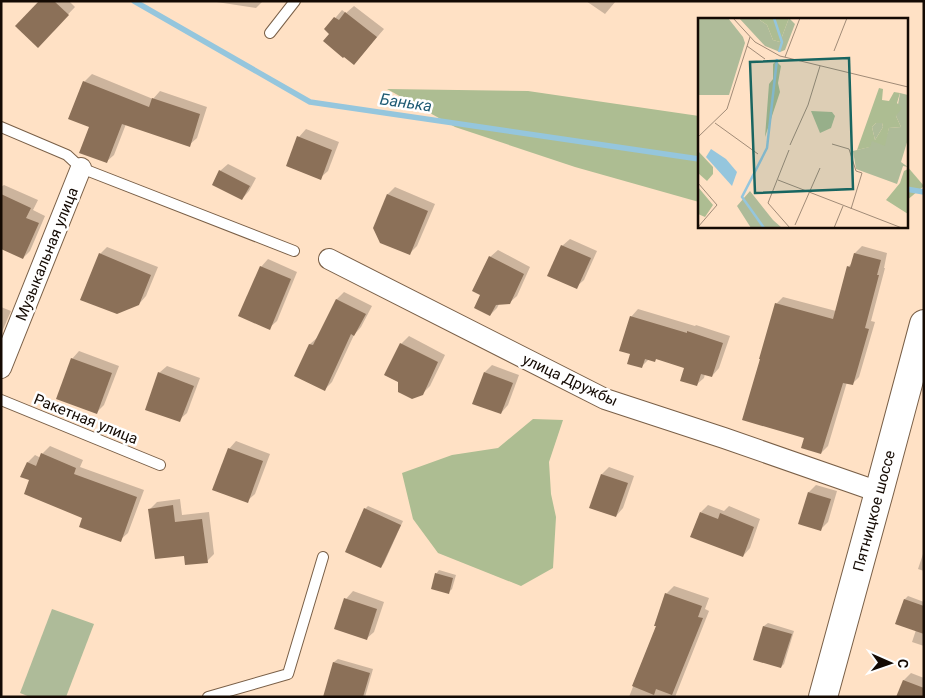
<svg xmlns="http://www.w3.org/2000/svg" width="925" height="698" viewBox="0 0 925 698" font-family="Roboto,sans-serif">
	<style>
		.green { fill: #aebb99 }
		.forest { fill: #adbd92 }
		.shadow { fill: #0003 }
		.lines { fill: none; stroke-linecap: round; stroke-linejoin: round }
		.stream { stroke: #95c6dd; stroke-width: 5.5 }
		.building { fill: #8b7058 }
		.service-casing { stroke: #795f47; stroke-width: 12 }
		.minor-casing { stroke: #795f47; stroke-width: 22 }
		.primary-casing { stroke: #795f47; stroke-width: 30 }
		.service { stroke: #fff; stroke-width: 10 }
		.minor { stroke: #fff; stroke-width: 20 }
		.primary { stroke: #fff; stroke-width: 28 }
		.labels { text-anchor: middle; stroke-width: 5; stroke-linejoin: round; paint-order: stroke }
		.street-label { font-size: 15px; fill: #140a03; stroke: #fff }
		.water-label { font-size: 16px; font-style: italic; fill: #1f5b74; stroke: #fff }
		.inset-river { fill: none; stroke: #95c6dd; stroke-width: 2.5 }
		.inset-road { fill: none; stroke: #a18b77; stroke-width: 1 }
		.view { fill: #186560; fill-opacity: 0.15; stroke: #186560; stroke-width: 2.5 }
		.inset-edge { fill: none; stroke: #140a03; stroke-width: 2.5 }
	</style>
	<rect width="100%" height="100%" fill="#ffe1c5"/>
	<polygon class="green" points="52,609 94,624 66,697 30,697 20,693"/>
	<g class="forest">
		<polygon points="387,89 528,91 699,116 699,202 575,167 455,127"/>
		<polygon points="906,165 924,186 906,201"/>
		<polygon points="533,419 563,420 549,462 551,494 556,517 553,568 521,586 438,553 413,519 402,473 452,455 498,448"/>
	</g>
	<g class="shadow">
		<polygon points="41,1 69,1 75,7 38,46"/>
		<polygon points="210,1 263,1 256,8"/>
		<polygon points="586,1 616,1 605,14"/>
		<polygon points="354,6 384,29 361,56 326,29 342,10 346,13"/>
		<polygon points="92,74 153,99 160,91 207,107 197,138 189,145 126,124 114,155 106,162 90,127 84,82"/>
		<polygon points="306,129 339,142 328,171 320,178 299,137"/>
		<polygon points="228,164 256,178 249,191 242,199 220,171"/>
		<polygon points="4,185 38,200 33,210 45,216 30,251 23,258 1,248 1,187"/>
		<polygon points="395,187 435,204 417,246 410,253 374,228 388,194"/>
		<polygon points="570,239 597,251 584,280 576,287 562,246"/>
		<polygon points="862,246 887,253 884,268 885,268 871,321 875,322 859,377 852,384 847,382 828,446 821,453 805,437 776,304 783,297 836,311 848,267 853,262 855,253"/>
		<polygon points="107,247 158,267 146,296 139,304 100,254"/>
		<polygon points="498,250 530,267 517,296 509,303 499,304 497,308 490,315 482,295 490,257"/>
		<polygon points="268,259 297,272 277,321 269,328 261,267"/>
		<polygon points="344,292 372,306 361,327 354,335 332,382 325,389 296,376 310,344 318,337 337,299"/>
		<polygon points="1,307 11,311 1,334"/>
		<polygon points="638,309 695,326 696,325 730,336 719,368 712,376 705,374 704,378 696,385 685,368 657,358 649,359 642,366 631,353 631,317"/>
		<polygon points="409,336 445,355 430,386 422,394 385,375 401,344"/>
		<polygon points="79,351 119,366 104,405 97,412 72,359"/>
		<polygon points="492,365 519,375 508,405 501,413 485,372"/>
		<polygon points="167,366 200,378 187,413 179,420 159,373"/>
		<polygon points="236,441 270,454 255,494 247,501 229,449"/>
		<polygon points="50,446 83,460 80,467 144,490 128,533 120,540 84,517 31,480 28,462 35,455 41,458 42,454"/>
		<polygon points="609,467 634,476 623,508 616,516 602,474"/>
		<polygon points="816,485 837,491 828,522 821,529 809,492"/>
		<polygon points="180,499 182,515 209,512 214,554 207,561 185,554 150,509 157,502"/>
		<polygon points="708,505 724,511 729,506 760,519 750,548 743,556 701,512"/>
		<polygon points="368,506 403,521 384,563 381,567 365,509"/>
		<polygon points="924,551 924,571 918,569"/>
		<polygon points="439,570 456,575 452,589 448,593 436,574"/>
		<polygon points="674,586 709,598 705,609 709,611 675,697 629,697 657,625 666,594"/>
		<polygon points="353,591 384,602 374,632 366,639 346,599"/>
		<polygon points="908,596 924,602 924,646 912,642 916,630 905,599"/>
		<polygon points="768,623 794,631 784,664 781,667 764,626"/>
		<polygon points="338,659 373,669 365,697 324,697 334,662"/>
		<polygon points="911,673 924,678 924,697 897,697 904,680"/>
	</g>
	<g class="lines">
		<g class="stream">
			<polyline points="134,1 310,102 699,159"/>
			<polyline points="906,189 924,192"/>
		</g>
	</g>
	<g class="building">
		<polygon points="39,1 54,1 69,15 38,48 15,26"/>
		<polygon points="345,12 377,37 354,65 344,57 343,58 323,41 329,34 324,29 334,17 339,20"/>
		<polygon points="83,81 149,107 152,98 200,114 190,147 122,124 107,163 79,153 89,127 68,119"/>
		<polygon points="297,136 332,150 321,180 286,166"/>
		<polygon points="219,170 250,186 242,200 212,185"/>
		<polygon points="1,194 31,208 26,218 39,223 23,259 1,249"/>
		<polygon points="387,194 428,211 410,255 380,243 373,228"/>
		<polygon points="561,245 591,258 577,289 547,276"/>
		<polygon points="99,253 151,275 139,305 117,314 80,300"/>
		<polygon points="854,253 881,260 877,275 879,275 865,328 869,329 853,385 843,383 821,454 801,448 804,438 742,420 760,359 759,359 775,303 833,319 847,266 850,267"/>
		<polygon points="489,256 524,274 510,304 496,305 490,316 474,308 480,295 472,291"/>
		<polygon points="260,266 291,279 270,330 238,316"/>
		<polygon points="336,299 366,314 354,336 351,334 325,391 294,376 309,344 313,345"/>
		<polygon points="630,316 687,333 687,331 723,343 712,377 701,374 697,386 680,381 684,368 656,359 655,362 645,359 642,368 627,364 630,354 619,351"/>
		<polygon points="400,343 438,362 423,395 412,399 398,392 398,382 384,375"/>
		<polygon points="71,358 112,373 97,414 56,399"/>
		<polygon points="158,372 194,386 180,422 145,410"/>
		<polygon points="484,372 513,383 501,414 472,404"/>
		<polygon points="228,448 263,461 248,503 212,490"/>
		<polygon points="41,453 76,468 74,474 137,497 121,542 79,527 82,518 24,494 29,480 20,477 27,462 36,466"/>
		<polygon points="601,474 628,483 616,517 589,508"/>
		<polygon points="808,492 831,499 821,531 798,524"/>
		<polygon points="173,505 175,522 202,519 208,563 185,565 184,556 155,559 148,509"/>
		<polygon points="364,508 401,525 381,568 345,552"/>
		<polygon points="700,512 718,519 720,513 754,527 743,557 690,537"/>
		<polygon points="435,573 453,578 449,594 431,589"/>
		<polygon points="665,593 702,606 698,617 703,618 672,695 656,689 654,695 632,686 656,626 654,626"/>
		<polygon points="344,598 377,609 367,640 334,629"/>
		<polygon points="904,599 924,606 924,634 895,624"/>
		<polygon points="763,626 792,634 781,668 753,660"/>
		<polygon points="333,662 370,673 363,697 323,697"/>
		<polygon points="903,680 924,688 924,697 896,697"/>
	</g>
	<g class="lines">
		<defs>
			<g id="service">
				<polyline points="270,33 295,1"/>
				<polyline points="1,127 67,155 81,168 294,251"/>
				<polyline points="1,400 160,465"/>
				<polyline points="208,697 288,674 323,557"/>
			</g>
			<g id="minor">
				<polyline points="329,259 605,399 724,438 879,492"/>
				<polyline points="1,368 81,168"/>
			</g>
			<polyline id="primary" points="823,697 879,492 924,324"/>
		</defs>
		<use href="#service" class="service-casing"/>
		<use href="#minor" class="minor-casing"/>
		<use href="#primary" class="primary-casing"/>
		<use href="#service" class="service"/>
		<use href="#minor" class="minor"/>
		<use href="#primary" class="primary"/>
	</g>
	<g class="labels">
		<g class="street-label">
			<text transform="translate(47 254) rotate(-68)" y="5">Музыкальная улица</text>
			<text transform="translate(570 380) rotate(25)" y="5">улица Дружбы</text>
			<text transform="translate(86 419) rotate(22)" y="5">Ракетная улица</text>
			<text transform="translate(874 511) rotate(-75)" y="5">Пятницкое шоссе</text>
		</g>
		<g class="water-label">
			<text transform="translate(406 102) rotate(8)" y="6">Банька</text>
		</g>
	</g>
	<g transform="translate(698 18)">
		<rect width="210" height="210" fill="#ffe1c5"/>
		<path d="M0,0H30L45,19L47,25L31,77H0ZM41,0H59L69,7L75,22L82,24L91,0L97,6L87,32L82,34L67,28ZM202,75L210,77V121L203,144L210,149L205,148L199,166L158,151L155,133L171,129L173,123H187L191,110L203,109L198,98ZM178,105H184L185,109L177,122L174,109ZM52,173L75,202L84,210H53L39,188Z" fill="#aebb99"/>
		<path d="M59,0H91L82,24L75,22L69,7ZM78,43L83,48L80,65L82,74L67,119L71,66L75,61V46ZM181,70L185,71L184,82L191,83L196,74L202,75L199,85L204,90L198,98L203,109L191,110L187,128L174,123L172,129L159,132ZM178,105H184L185,109L177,122L174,109ZM113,93L134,94L137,98L133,110L122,115ZM0,133L15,149V156L9,163L0,155ZM210,151V196L188,182L202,165L206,153ZM0,169L15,187L7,199L0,196Z" fill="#adbd92" fill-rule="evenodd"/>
		<path d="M13,131L28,141L39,154L34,168L8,139Z" fill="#95c6dd"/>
		<path class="inset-river" d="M76,0L84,24L81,34M66,210L44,179L69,130L79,41"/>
		<path class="inset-road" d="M35,0L57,24L82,38L210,69M49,28L67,41M136,33L149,0M87,39L102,0M17,105L60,136M0,119L29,91L52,19M134,126L151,131L158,153L164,155L153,191M92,127L110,87L122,48M91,132L70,185L92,210M80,162L204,210M0,165L19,187L0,209M97,207L122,150M136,210L145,188"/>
		<path class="view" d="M151,40L155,171L57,175L52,44Z"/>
		<rect width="210" height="210" class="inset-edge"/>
	</g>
	<rect width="925" height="698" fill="none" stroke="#140a03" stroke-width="5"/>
	<g transform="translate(890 663) rotate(92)" stroke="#ffffff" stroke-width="4" paint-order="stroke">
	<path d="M0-4L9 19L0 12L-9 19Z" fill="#140a03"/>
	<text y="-8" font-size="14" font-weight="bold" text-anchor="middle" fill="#140a03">С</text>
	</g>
</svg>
